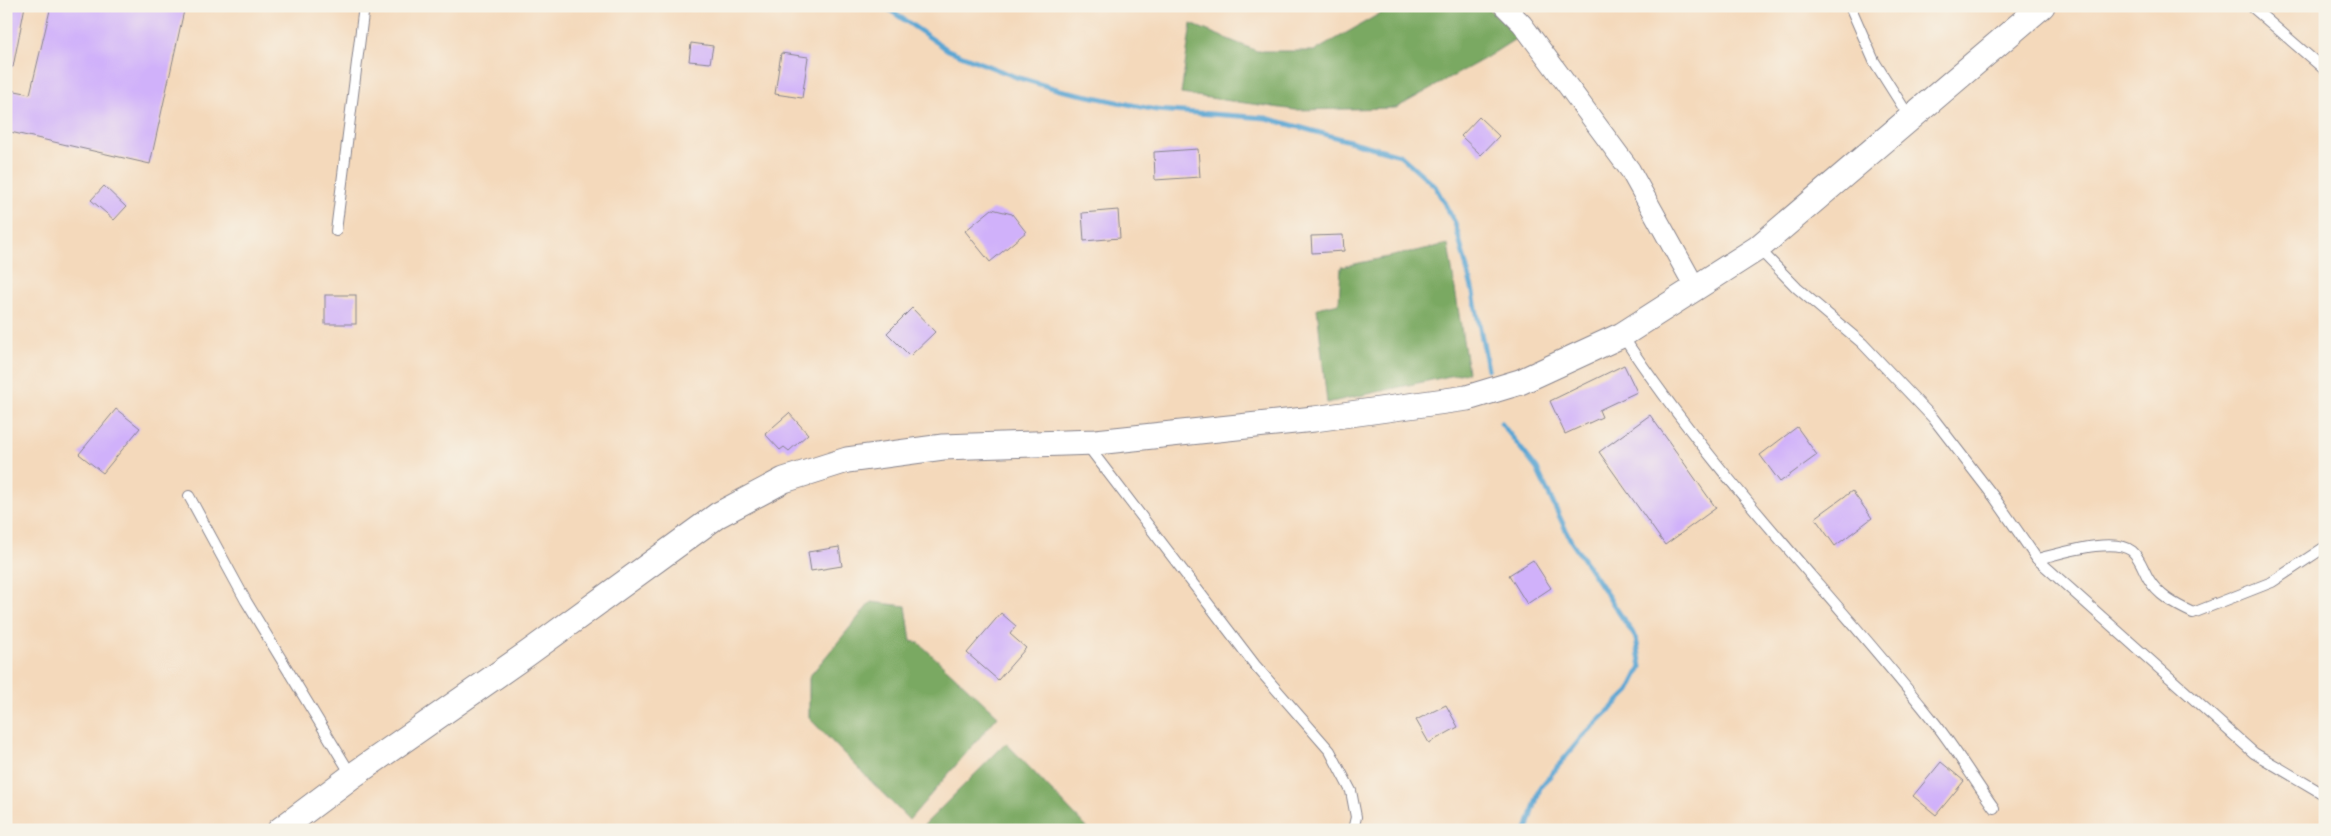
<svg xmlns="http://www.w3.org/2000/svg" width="2331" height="836" viewBox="0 0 2331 836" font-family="Mynerve,sans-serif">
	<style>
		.forest { fill: #7aa962; stroke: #4a6c60 }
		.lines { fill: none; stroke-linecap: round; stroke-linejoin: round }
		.stream { stroke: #5ba6d3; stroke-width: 5 }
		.building { fill: #d0b1fa }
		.service-casing { stroke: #88848c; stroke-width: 12 }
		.minor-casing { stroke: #88848c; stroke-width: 22 }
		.tertiary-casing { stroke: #88848c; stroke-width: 27 }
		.service { stroke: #fff; stroke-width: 10 }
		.minor { stroke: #fff; stroke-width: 20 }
		.tertiary { stroke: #fff; stroke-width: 25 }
	</style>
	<rect width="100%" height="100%" fill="#f7f3e8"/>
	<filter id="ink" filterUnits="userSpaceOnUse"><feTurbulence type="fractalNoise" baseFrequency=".02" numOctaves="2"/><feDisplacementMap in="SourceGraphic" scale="10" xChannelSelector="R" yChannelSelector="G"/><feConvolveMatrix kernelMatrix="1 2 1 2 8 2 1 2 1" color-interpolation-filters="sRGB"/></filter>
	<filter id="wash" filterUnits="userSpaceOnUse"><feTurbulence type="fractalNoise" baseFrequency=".0096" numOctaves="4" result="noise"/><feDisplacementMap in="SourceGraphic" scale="20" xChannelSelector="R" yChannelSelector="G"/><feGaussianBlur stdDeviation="1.12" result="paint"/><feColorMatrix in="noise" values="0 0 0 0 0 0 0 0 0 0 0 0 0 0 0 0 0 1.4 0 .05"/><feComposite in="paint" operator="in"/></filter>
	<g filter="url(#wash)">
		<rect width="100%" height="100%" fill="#f4d9bb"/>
		<g class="forest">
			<polygon points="1393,6 1485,6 1520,36 1484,59 1396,108 1295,110 1181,94 1191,24 1257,51 1315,51"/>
			<polygon points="1448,244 1468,372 1327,403 1317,308 1339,303 1341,267"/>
			<polygon points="871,602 906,606 911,641 919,643 998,716 909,820 809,718 809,677"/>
			<polygon points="1006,743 1089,830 919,830"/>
		</g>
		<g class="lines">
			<g class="stream">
				<polyline points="884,6 948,50 1016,77 1060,90 1156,110 1266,118 1400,155 1435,186 1455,223 1472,288 1488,369"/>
				<polyline points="1501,423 1537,469 1571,541 1636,638 1641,667 1629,691 1582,737 1540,788 1527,830"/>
			</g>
		</g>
		<g id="blocks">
			<g class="building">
				<polygon points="6,6 25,6 13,67 6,66"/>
				<polygon points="51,6 185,6 150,164 6,131 6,89 30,94"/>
				<polygon points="691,43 713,46 710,63 689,61"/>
				<polygon points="781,53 808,57 802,98 775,94"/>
				<polygon points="1479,117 1499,136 1481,155 1461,136"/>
				<polygon points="1198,149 1200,177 1155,180 1154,152"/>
				<polygon points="104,186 126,207 114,220 91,200"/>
				<polygon points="992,209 1012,214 1026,232 990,262 965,231"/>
				<polygon points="1118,210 1120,238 1084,241 1082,213"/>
				<polygon points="1343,235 1344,251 1312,253 1311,236"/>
				<rect x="325" y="295" width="31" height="29"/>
				<polygon points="912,308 935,332 910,356 887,333"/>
				<polygon points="1624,365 1637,392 1599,410 1602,417 1565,434 1550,401"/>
				<polygon points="116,409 140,428 103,473 79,454"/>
				<polygon points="789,413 808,434 789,451 784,447 780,450 765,434"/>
				<polygon points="1650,415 1716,508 1665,545 1599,452"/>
				<polygon points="1797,427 1817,455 1780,482 1760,455"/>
				<polygon points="1852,491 1872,518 1835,546 1815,518"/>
				<polygon points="839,547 842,566 811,571 808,552"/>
				<polygon points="1533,560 1551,588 1527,604 1509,575"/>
				<polygon points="1001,613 1016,626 1010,634 1026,648 998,680 967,653"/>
				<polygon points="1446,705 1458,727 1429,743 1416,720"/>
				<polygon points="1941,762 1964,781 1936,815 1913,796"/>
			</g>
		</g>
	</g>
	<g filter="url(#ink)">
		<use href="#blocks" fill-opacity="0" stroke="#88848c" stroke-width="1"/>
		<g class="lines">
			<defs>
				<g id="service">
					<polyline points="1850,6 1874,61 1910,118"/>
					<polyline points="2251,6 2325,70"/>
					<polyline points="336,231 364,6"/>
					<polyline points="1759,249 1797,288 1862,343 1933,418 1994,497 2037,559 2254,753 2325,795"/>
					<path d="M1622,335C1712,473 1829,590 1931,718C1954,746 1973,779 1994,808"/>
					<polyline points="1087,445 1255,665 1330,751 1351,791 1356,817 1353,830"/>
					<polyline points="189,496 246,601 352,776"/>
					<path d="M2037,559C2059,554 2114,536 2132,551C2140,558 2143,569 2148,578C2158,596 2176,605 2193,613L2272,582L2325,547"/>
				</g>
				<polyline id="minor" points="1504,6 1522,24 1630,170 1696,289"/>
				<polyline id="tertiary" points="280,830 352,776 527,654 718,515 784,480 847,460 943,447 1096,442 1314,419 1467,398 1520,382 1622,335 1758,248 2042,6"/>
			</defs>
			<use href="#service" class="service-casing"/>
			<use href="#minor" class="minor-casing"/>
			<use href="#tertiary" class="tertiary-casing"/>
			<use href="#service" class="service"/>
			<use href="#minor" class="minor"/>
			<use href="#tertiary" class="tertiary"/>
		</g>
	</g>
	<rect width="2331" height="836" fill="none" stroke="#f7f3e8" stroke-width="25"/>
</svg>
